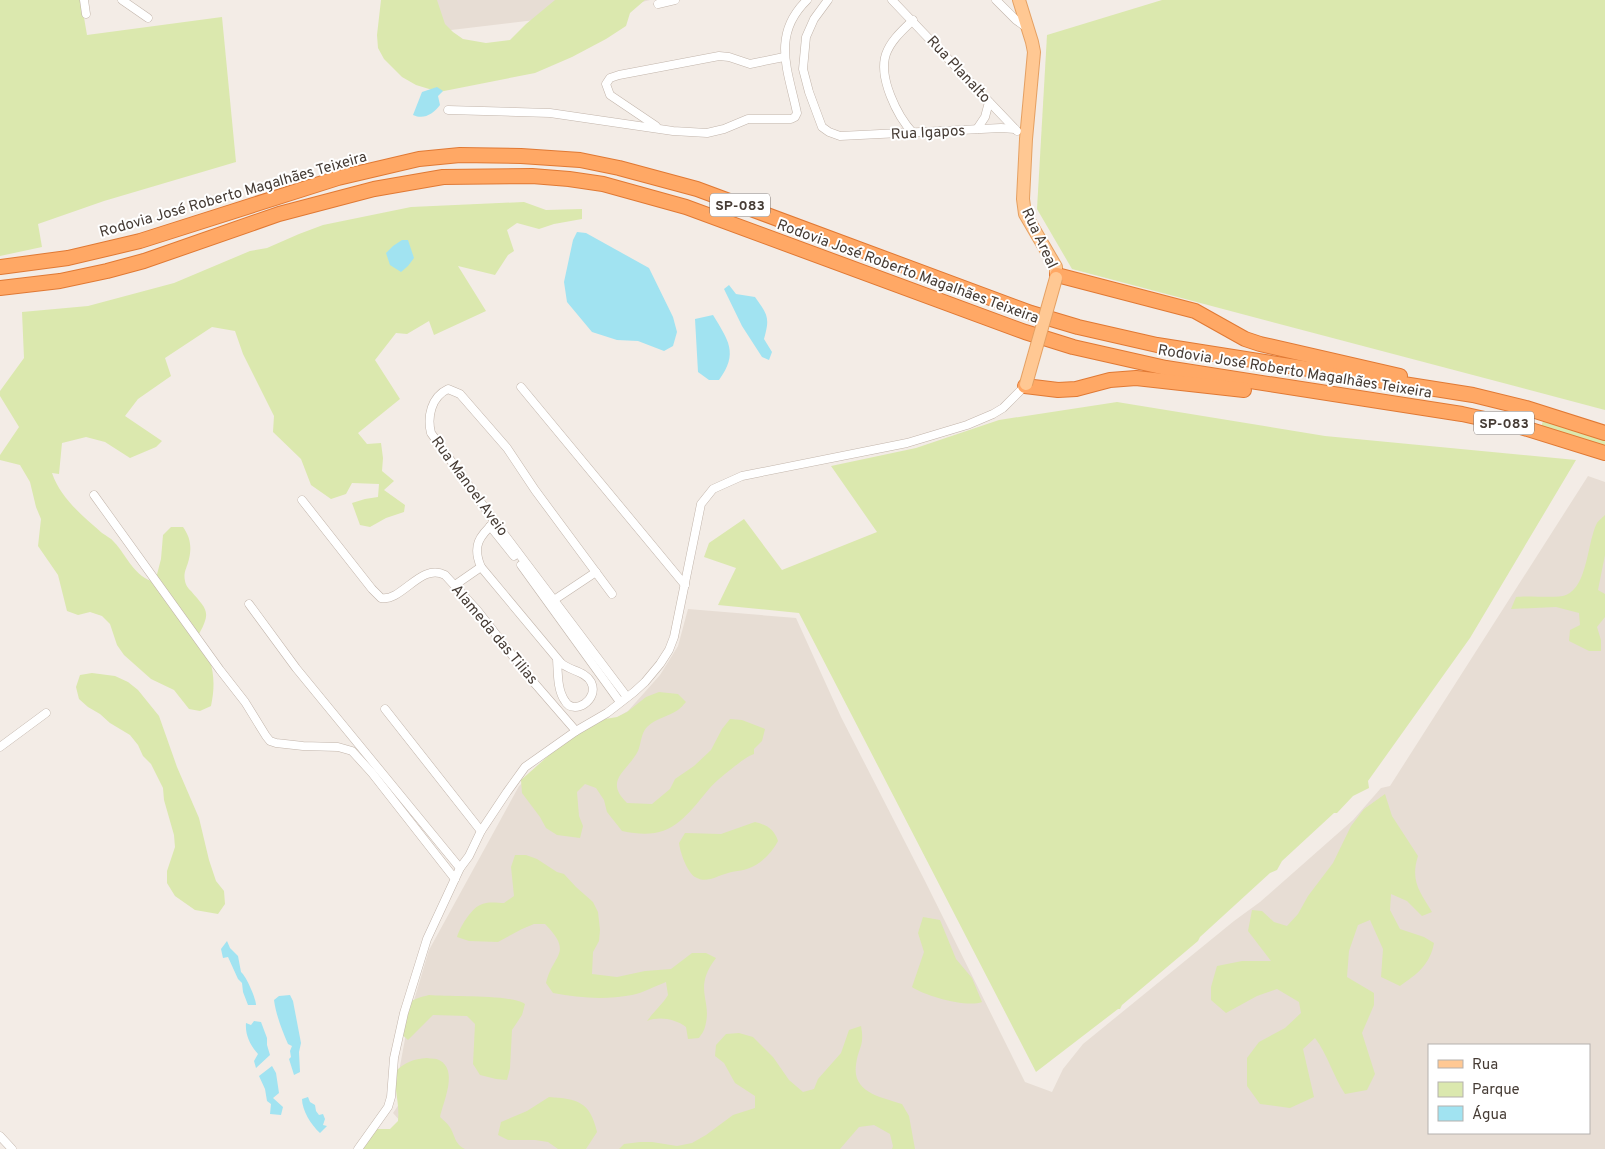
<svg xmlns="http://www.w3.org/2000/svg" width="1605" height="1149" viewBox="0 0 1605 1149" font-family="Overpass,sans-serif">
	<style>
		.residential { fill: #e7ddd4; fill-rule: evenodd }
		.green { fill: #dbe8ae }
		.water { fill: #a1e3f1 }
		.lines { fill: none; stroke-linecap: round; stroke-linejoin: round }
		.minor-casing { stroke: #c2b5ab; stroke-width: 9 }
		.primary-casing { stroke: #e5a062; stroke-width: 14 }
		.motorway-casing { stroke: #e07934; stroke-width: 16 }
		.minor { stroke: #fff; stroke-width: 8 }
		.primary { stroke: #ffc893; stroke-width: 12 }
		.motorway { stroke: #ffa865; stroke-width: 14 }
		.primary-bridge-casing { stroke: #e5a062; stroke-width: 14; stroke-linecap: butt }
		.primary-bridge { stroke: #ffc893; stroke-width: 12 }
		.labels { text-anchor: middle; stroke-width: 4; stroke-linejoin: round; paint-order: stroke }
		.shield { fill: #fff; stroke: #7e7672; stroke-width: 1 }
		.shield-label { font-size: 14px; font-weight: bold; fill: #463c35 }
		.street-label { font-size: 15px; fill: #463c35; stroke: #fff }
	</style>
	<rect width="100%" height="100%" fill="#f3ece6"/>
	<g class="residential">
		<polygon points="403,0 650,0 602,12 401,36"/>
		<path d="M1588,476L1605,482V1149H425L393,1113L402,1100L398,1077L409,1017L429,950L519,786L545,760L628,711L660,675L678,646L688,609L796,618L841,717L925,881L1025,1082L1052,1092L1063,1069L1083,1044L1234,921L1260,902L1353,820L1381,788L1390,786ZM1429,1045H1589V1133H1429Z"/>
	</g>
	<g class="green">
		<polygon points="0,0 81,0 87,35 222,17 236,162 104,201 38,224 42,247 0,256"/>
		<polygon points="381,0 437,0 445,24 453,32 463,39 486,43 510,40 526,24 555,0 645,0 630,13 626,26 606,39 572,57 535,73 439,92 416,85 402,77 384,59 378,48 377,35"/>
		<polygon points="1162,0 1605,0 1605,410 1072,269 1037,209 1047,35"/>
		<path d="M524,202L546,210L582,209V219L554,224L539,229L517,223L507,230L514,251L508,255L495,275L458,266L486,311L434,335L429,321L407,334L396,333L375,360L400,399L358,433L367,444L381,443L383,458L382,471L394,481L384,490L405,505L404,512L386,518L370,527L360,525L352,503L365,499L378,497L379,484L352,483L346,494L331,499L311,485L301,459L273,432L274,416L243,354L235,331L212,327L165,358L171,376L138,399L125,416L162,441L156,447L130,458L105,442L86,437L62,443L59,474L52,473C61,499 82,515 102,533C106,536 111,538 114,542C128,557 134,577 155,582L161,559L163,535L171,527H183C190,537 192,546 189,559C187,568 183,572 185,581C186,586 188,588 191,591C206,609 212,611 199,634C212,661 217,677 211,706L200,711L189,709L174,690L151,679L124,655L117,645L110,624L102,616L90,612L78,615L67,611L58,575L38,546L41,519L36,507L30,482L20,465L0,460V455L19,427L0,396V391L24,358L22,312L88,306L174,283L250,251L267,248L299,234L323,225L411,207Z"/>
		<polygon points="1117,402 1325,436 1576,460 1470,638 1368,781 1369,788 1353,796 1337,813 1334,813 1282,861 1277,870 1270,873 1200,937 1198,941 1122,1005 1120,1009 1118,1009 1036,1072 799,613 718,605 736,568 704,557 709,543 744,519 782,570 877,532 831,466 916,448 999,420"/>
		<polygon points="1544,418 1605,437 1605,448 1541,427"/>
		<path d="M1605,515V555L1598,590L1605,594V617L1597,627L1601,640V651H1589L1569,641L1570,630L1580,625L1579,613L1556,607L1511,609L1516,597C1529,595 1556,599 1566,595C1588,586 1587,542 1597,523C1599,520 1603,517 1605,515Z"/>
		<polygon points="92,673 115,676 128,682 138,690 159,716 177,767 199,818 209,860 216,881 224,891 225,904 218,914 195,910 175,896 167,883 167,871 175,847 174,835 164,800 163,788 151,764 143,756 138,745 130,735 110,723 100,714 88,707 79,699 76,687 80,675"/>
		<path d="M659,692L678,694L686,702C683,705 681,708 678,710C668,717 656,718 647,727C641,733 641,744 638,751C628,771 603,780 627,803L652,804L670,789L675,779L694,766L711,750L722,729L730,719L742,720L765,729L762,741L754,749V754C746,757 742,761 735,766C726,773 716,781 709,789C681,823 668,841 622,831L607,812L604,800L596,788L585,784L577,792L579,816L583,826L580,838L557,835L546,828L540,817L522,793L521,780L556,749L583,729L594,725L605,719L617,717L627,712L646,697Z"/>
		<path d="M1385,794L1392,816L1418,856C1410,881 1420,892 1432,912L1422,916L1407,901L1391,894L1390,910L1400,929L1424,937L1434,943C1430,965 1417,974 1400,986L1381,977L1383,949L1370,920L1358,925L1349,951L1347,977L1374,993V1005L1362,1033L1375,1074L1367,1090L1345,1094C1333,1076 1328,1055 1315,1038L1303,1049L1314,1097L1290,1108L1260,1104L1247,1086V1058L1259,1042L1285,1028L1301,1013L1299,1002L1277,989L1257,996L1226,1013L1211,1000V987L1217,966L1242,961H1271L1248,931L1252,910L1262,911L1274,922L1287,926L1298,914L1308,896L1333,863L1351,826L1364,809Z"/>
		<path d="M755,822C767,825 774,829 778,841C772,853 760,865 747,869C741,871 734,871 728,873C716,876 707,884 695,877C687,872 680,852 679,843L685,833L721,834Z"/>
		<path d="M515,855H526L537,859L557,872L564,874L576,887L593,902L598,912L600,930L599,941L593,952L592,974L617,977L645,971L671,969L692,953H706L716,958C692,990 713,999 705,1027C704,1031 701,1035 699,1038L688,1039L686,1027C675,1019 660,1016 647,1021C654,1011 662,1005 668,995L666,982C655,986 643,993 632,995C605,1000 579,998 553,993L546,983C553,953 574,954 545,924H534L522,929L498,942L469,941L457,937C460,927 471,909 480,905C488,901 497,903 504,903L514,896L511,867Z"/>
		<path d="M923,917L940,920L956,959L972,978L982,1002C967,1008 925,996 912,987L924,952L918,933Z"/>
		<path d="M429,995C449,997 511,994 525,1004L522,1015L512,1030L510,1068L507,1080L496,1079L480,1075L473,1064L475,1024L467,1016L433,1015L408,1040L399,1032C404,1008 402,1001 429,995Z"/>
		<path d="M861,1026C865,1047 858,1047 856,1065C852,1093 882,1097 902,1104L909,1116L915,1149H892L893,1146L890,1134L874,1125L859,1127L840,1149H619L624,1144L640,1142H652L677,1146L692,1143L706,1135L733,1115L755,1108V1096L735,1083L724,1063L715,1056L716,1045L726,1034L739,1033L753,1037L773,1057L789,1080L803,1092L814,1089L818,1079L841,1053L849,1030Z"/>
		<path d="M427,1058C431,1059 436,1058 439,1060C459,1070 443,1102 440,1117C443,1120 447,1123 449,1126C455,1134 454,1144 465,1149H360L377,1129H390L398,1121C400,1104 394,1089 395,1072C405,1062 413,1059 427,1058Z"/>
		<path d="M549,1097C577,1099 590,1101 597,1132L586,1149H558L548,1142L535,1140H508L498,1135L501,1122L527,1111Z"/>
	</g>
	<g class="water">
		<path d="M437,87L443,91L438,96L440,105C433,114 424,120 413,115L422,92Z"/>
		<polygon points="577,232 586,233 649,268 673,317 677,332 673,346 664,351 638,341 617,340 592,332 567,302 564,282 573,240"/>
		<polygon points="402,240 408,240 414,258 408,266 401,272 390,265 386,253 393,246"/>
		<path d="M729,285L736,294L755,297C768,315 770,318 764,339L772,352L769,360L762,357L742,326L724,289Z"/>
		<path d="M713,315C728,340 739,353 719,380H709L698,372L695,319Z"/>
		<path d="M227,941L230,948L238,956L241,972C246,976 256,998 256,1005H248L243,992L242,983L238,979L228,957L223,958L221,949Z"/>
		<path d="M290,995L293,1001L301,1043L299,1052L300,1072L294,1075L289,1059L291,1057L290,1051L292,1046L288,1044C282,1030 276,1015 274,1000L279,996Z"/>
		<path d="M254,1021L261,1022L267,1038V1045L270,1055L256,1068L254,1061L258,1054C250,1045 245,1035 246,1023L251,1025Z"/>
		<polygon points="272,1066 276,1073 279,1093 273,1098 283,1107 281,1115 270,1114 271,1104 267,1101 265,1089 259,1076"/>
		<path d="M308,1097L310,1102L315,1105L316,1111L319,1115L323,1114L325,1119L323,1125L327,1126L320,1133C311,1125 302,1110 302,1099Z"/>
	</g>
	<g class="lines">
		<defs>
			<g id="minor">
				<polyline points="84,0 86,14"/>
				<polyline points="122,0 148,18"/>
				<polyline points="828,0 814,19 806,37 803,69 809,92 822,127 829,132 840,136 1001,128 1015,129"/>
				<polyline points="892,0 1017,131"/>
				<polyline points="996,0 1016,20 1026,27"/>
				<polyline points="658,4 675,0"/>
				<path d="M448,110L550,113L673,131L707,133L724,129L748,119H791L795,117L797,113C788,70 771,35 807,0"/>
				<polyline points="656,126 610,95 606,84 610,78 619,75 719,56 729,57 750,64 784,57"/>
				<polyline points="977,129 985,117 989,102"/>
				<path d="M913,133C897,116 878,77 886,54C891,40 903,30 913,20"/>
				<polyline points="521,387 685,585"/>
				<polyline points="94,495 220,670 245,702 266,736 270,741 276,743 303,746 338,747 352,751 372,773 455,879"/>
				<path d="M302,500L372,589L381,598C402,602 421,562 445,575L477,610L530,678L576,731"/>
				<path d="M495,522C479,536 472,546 481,567L561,663C570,671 585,671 591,682C600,700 573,716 565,701C557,690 558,672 557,659"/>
				<polyline points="490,526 514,556"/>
				<polyline points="521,565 620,702"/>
				<polyline points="455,585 481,567"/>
				<path d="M612,594L535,490L507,448L460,394L448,389C431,397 427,417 431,433L495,522L627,697"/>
				<polyline points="554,600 596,572"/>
				<polyline points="249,604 296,668 460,868"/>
				<polyline points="385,709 481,831"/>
				<polyline points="0,747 46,713"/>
				<polyline points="0,1136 12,1149"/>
				<polyline points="358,1149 388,1107 391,1097 394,1058 404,1013 427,939 460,868 469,856 481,831 507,792 525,767 576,731 607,713 634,692 645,682 660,664 669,650 674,637 701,504 713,489 742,476 907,443 967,425 993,414 1003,408 1025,386"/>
			</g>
			<polyline id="primary" points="1019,0 1032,42 1034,52 1026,139 1023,199 1025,214 1056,267 1056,278"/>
			<g id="motorway">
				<polyline points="0,267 68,258 140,241 338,178 419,159 460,155 521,156 580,160 619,168 697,189 1031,313 1078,327 1157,345 1473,395 1526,408 1605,433"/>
				<polyline points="1057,275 1195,311 1245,339 1260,344 1400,376"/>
				<polyline points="0,288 60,281 107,271 144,261 279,214 374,189 443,177 532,176 569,179 603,184 686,207 1025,332 1073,347 1166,368 1462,414 1521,427 1605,453"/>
				<polyline points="1025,386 1058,390 1076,389 1110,380 1136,378 1244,390"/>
			</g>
		</defs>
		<use href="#minor" class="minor-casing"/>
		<use href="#primary" class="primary-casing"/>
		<use href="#motorway" class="motorway-casing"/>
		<use href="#minor" class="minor"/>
		<use href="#primary" class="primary"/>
		<use href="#motorway" class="motorway"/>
		<defs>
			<polyline id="primary-bridge" points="1026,384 1056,278"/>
		</defs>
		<use href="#primary-bridge" class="primary-bridge-casing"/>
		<use href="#primary-bridge" class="primary-bridge"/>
	</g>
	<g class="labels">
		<g class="shield">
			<rect x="710" y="193.5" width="60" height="23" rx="4"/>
			<rect x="1474" y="411.5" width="60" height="23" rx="4"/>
		</g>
		<g class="shield-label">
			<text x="740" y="210">SP-083</text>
			<text x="1504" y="428">SP-083</text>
		</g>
		<g class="street-label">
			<text transform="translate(959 69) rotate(47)" y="5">Rua Planalto</text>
			<text transform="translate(928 132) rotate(-3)" y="5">Rua Igapos</text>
			<text transform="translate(233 194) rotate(-16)" y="5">Rodovia José Roberto Magalhães Teixeira</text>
			<text transform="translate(1040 238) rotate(65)" y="5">Rua Areal</text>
			<text transform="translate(908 271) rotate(20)" y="5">Rodovia José Roberto Magalhães Teixeira</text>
			<text transform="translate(1295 371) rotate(9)" y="5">Rodovia José Roberto Magalhães Teixeira</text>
			<text transform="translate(470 486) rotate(54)" y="5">Rua Manoel Aveio</text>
			<text transform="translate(495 634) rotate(50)" y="5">Alameda das Tilias</text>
		</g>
	</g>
	<rect x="1428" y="1044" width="162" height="90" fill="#ffffff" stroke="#b5b1ae"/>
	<rect x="1438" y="1060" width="25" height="8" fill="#ffc893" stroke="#b5b1ae"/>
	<text x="1472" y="1069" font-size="15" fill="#463c35">Rua</text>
	<rect x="1438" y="1082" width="25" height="15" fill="#dbe8ae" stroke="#b5b1ae"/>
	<text x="1472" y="1094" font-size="15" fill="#463c35">Parque</text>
	<rect x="1438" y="1106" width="25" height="15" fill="#a1e3f1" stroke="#b5b1ae"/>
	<text x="1472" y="1119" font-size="15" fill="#463c35">Água</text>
</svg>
